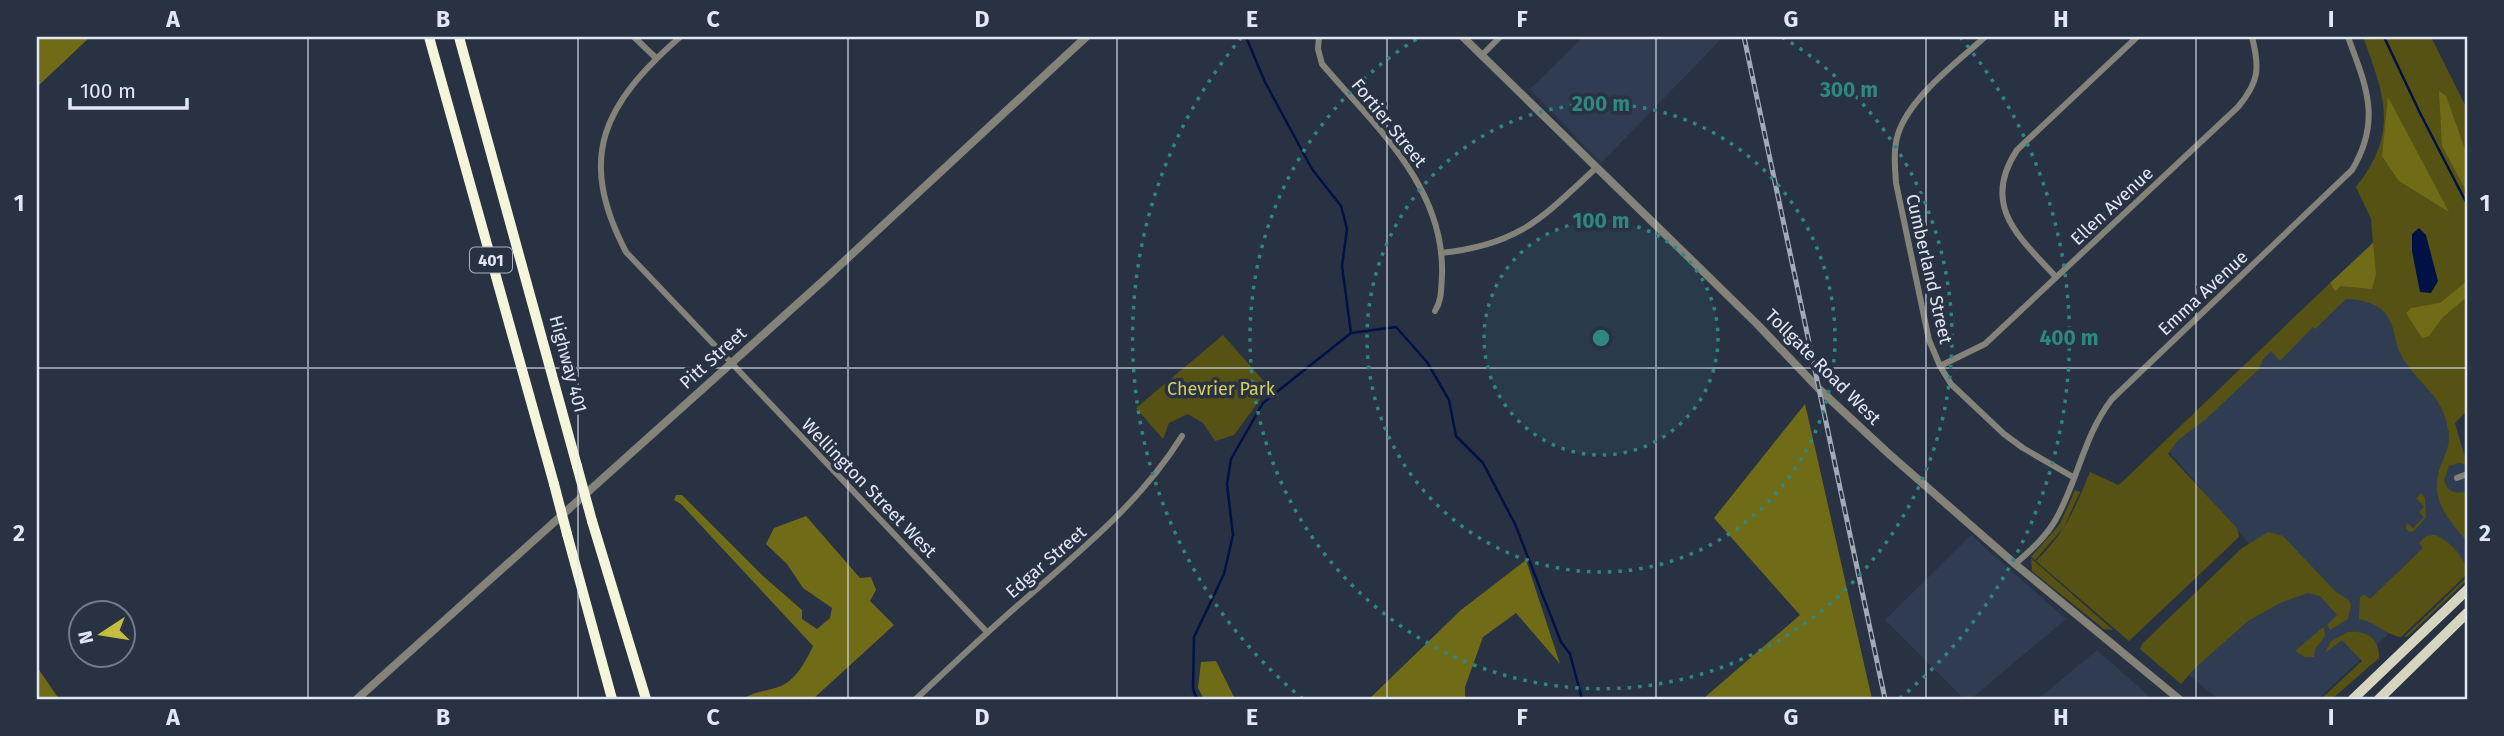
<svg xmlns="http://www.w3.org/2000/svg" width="2504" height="736" viewBox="0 0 2504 736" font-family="'Fira Sans',sans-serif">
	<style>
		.built { fill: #303c52 }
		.green { fill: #565213 }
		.forest { fill: #706b16 }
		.water { fill: #001245 }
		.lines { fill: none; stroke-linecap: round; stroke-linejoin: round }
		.stream { stroke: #001245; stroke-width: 2.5 }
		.minor { stroke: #838379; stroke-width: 6 }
		.tertiary { stroke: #838379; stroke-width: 8 }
		.primary { stroke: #d5d5c0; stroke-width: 10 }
		.motorway { stroke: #f5f5db; stroke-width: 10 }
		.rail-casing { stroke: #a2aab7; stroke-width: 5 }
		.rail { stroke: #283243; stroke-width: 2.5; stroke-dasharray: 8; stroke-linecap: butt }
		.motorway-bridge { stroke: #f5f5db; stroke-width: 10 }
		.grid { fill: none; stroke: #e1e8f3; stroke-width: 2; stroke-opacity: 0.55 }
		.ring { fill: none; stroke: #2e8782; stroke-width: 3.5; stroke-dasharray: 3.5 7 }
		.labels { text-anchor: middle; stroke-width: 7; stroke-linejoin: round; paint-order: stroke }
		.shield { fill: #283243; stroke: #aab1be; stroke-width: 2 }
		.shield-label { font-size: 16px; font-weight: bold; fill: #e1e8f3 }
		.street-label { font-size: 18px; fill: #e1e8f3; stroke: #283243 }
		.park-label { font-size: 18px; fill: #d4ce61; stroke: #283243 }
		.centre { fill: #2e8782; stroke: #283243; stroke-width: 3.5 }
		.ring-label { font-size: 21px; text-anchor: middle; font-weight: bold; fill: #2e8782; stroke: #283243; stroke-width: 7; stroke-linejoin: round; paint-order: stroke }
		.neatline { fill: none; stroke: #e1e8f3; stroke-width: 2.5 }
		.grid-label { font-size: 23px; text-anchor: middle; font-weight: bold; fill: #e1e8f3 }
	</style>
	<rect width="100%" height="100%" fill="#283243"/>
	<g class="built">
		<polygon points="1583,37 1723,37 1601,163 1530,89"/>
		<polygon points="2373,242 2467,460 2467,566 2397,626 2318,699 2218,699 2181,669 2299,558 2269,532 2253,548 2163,445"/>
		<polygon points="1971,535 2066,619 1971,699 1964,699 1885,620"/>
		<polygon points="2097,650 2152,699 2038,699"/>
	</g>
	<g class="green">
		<path d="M2363,37H2431L2467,109V411L2455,423L2467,465L2459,463L2449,466L2444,480C2447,492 2456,495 2467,491V541C2447,519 2428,497 2441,465C2446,453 2451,443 2448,429C2442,392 2415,383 2400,353C2394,341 2395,324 2385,313C2377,303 2359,299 2346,299L2315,329L2313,327L2280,361L2271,351L2263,359L2259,369L2206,419L2177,441L2168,454L2237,528L2239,537L2129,641L2036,561C2065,533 2075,509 2090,472L2118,485L2121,483L2330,283L2335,290L2373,243L2371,219L2356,187C2399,133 2385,96 2363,37Z"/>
		<polygon points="1223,335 1269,387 1234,435 1215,441 1203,423 1188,414 1169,423 1163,439 1136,408"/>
		<polygon points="2075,490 2080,492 2064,527 2035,560 2031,557 2060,524"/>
		<polygon points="2421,493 2425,498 2426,517 2414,531 2409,532 2406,528 2407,523 2413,528 2424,517 2419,512 2424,507 2416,498"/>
		<polygon points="2268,532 2283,536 2336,592 2349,600 2351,605 2348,619 2330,630 2327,625 2337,615 2320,596 2308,593 2280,603 2248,621 2195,668 2181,684 2140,649 2142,644 2242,548"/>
		<path d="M2435,535C2449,540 2467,559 2467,574L2401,637C2385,635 2377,622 2359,619L2360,597L2365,595L2370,599L2423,548L2419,543L2426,536Z"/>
		<polygon points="2031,558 2113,630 2104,629 2032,571"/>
		<polygon points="2467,577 2467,580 2408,636 2404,637"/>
		<polygon points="2322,628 2324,628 2325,636 2315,649 2314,657 2305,657 2295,651"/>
		<path d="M2348,632C2367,630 2380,639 2379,658L2332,699H2321L2362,661L2342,640L2325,653L2331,641Z"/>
	</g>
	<g class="forest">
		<polygon points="37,37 90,37 37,87"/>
		<polygon points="2439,91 2446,96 2467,155 2467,192 2442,146"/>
		<polygon points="2388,97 2449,212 2399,181 2382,156"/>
		<polygon points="2373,243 2376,274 2372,289 2341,286 2335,291 2330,283"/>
		<polygon points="2467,281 2467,297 2443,317 2429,336 2422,338 2406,313 2411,308 2440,303"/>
		<polygon points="1805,404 1872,699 1690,699 1704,698 1800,615 1714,518"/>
		<path d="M676,495H682L763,576L802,610V619L817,629L830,618L832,608L803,588L787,564L766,544L774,528L806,516L860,578L871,577L876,590L870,601L894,625L813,699H743C755,691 768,691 781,686C796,680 807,659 813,646L681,504L674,500Z"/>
		<polygon points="1526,560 1560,664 1516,613 1483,637 1465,687 1465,699 1369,699 1461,610"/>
		<polygon points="1216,661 1235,699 1204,699 1198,688 1201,662"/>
		<polygon points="37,667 59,699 37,699"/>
	</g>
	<polygon class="water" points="2419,228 2426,235 2438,281 2431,293 2420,292 2412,251 2412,234"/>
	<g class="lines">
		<g class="stream">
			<polyline points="1246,37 1265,82 1312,169 1341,206 1347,229 1342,266 1351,333"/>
			<polyline points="2384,37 2421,115 2467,204"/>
			<polyline points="1197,699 1193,689 1194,637 1224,574 1233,535 1227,484 1231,459 1263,403 1351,333 1396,327 1427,362 1449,400 1456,436 1483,463 1515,524 1561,642 1570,654 1582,699"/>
		</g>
		<g class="minor">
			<polyline points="634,37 656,58"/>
			<path d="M680,37C604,104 576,156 626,252L987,632"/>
			<path d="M1319,37L1318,49L1322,64C1375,126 1445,187 1442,275C1441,289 1442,300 1435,311"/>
			<path d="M1985,37C1956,63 1910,97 1898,134C1893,150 1895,167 1896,183L1929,340L1940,366L1951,384L2004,434L2023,448L2073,477"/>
			<polyline points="1482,55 1500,37"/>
			<path d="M1441,253C1519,245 1542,218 1596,168"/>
			<path d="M2056,277C2020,238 1980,206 2017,150L2137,37"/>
			<path d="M1940,366L1985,344L2238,107C2259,82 2260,68 2252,37"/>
			<polyline points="2457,478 2467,474"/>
			<path d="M2015,564C2030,551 2046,537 2056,519C2078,480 2084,435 2112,399L2352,170C2382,120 2366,86 2348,37"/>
			<path d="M916,699C951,666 986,633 1023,601C1081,550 1141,502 1182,436"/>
		</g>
		<g class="tertiary">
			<polyline points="1463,37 1757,324 1819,389 1889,454 2015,564 2179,699"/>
			<polyline points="357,699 824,280 1086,37"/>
		</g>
		<g class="primary">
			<polyline points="2353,699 2467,590"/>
			<polyline points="2379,699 2467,613"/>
		</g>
		<g class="motorway">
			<polyline points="429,37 554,484"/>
			<polyline points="459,37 577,466"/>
			<polyline points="592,521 646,699"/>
			<polyline points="567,534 612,699"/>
		</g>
		<defs>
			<polyline id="rail" points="1744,37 1885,699"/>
		</defs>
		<use href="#rail" class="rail-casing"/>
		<use href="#rail" class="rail"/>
		<g class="motorway-bridge">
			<polyline points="577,466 592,521"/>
			<polyline points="554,484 567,534"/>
		</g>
	</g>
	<path class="grid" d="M308,37V699M578,37V699M848,37V699M1117,37V699M1387,37V699M1656,37V699M1926,37V699M2196,37V699M37,368H2467"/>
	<circle cx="1601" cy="338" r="117" fill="#2e8782" fill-opacity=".12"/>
	<g class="ring">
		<circle cx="1601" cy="338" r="117"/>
		<circle cx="1601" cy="338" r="234"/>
		<path d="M1782 37A351 351 0 1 1 1420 37"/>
		<path d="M1303 699A468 468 0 0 1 1242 37M1960 37A468 468 0 0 1 1899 699"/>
	</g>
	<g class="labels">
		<rect class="shield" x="470" y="247.5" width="42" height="25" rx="5"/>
		<g class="shield-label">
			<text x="491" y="266">401</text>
		</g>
		<g class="street-label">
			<text transform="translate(1389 123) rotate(51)" y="6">Fortier Street</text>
			<text transform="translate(2112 206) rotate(-43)" y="6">Ellen Avenue</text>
			<text transform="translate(1929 269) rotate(77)" y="6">Cumberland Street</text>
			<text transform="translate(2203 293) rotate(-43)" y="6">Emma Avenue</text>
			<text transform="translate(713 358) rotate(-42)" y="6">Pitt Street</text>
			<text transform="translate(568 364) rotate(75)" y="6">Highway 401</text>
			<text transform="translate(1823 367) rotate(45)" y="6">Tollgate Road West</text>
			<text transform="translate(869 488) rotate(46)" y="6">Wellington Street West</text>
			<text transform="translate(1046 562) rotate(-41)" y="6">Edgar Street</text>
		</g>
		<g class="park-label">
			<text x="1221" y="395">Chevrier Park</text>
		</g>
	</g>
	<circle cx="1601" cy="338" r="10" class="centre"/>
	<g class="ring-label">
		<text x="1849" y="97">300 m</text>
		<text x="1601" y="111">200 m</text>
		<text x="1601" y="228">100 m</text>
		<text x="2069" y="345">400 m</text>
	</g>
	<rect width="2504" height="736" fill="none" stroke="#283243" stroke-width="77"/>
	<g transform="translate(102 634) rotate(258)"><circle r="33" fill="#283243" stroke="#727b89" stroke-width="2"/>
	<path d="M0-5L12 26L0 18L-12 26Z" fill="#c4bc3e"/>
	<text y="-10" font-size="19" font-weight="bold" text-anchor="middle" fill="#e1e8f3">N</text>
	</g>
	<path d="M70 98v10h117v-10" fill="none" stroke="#e1e8f3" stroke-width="3.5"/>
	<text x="80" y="98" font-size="21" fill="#e1e8f3" stroke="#283243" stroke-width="5" paint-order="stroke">100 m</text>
	<rect x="38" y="38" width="2428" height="660" class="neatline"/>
	<g class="grid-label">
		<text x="173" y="27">A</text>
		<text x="443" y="27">B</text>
		<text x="713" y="27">C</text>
		<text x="982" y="27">D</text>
		<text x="1252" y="27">E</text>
		<text x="1522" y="27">F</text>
		<text x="1791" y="27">G</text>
		<text x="2061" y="27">H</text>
		<text x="2331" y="27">I</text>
		<text x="19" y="211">1</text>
		<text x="2485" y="211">1</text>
		<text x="19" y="541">2</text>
		<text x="2485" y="541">2</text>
		<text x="173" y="725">A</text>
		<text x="443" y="725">B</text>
		<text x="713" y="725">C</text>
		<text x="982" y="725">D</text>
		<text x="1252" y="725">E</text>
		<text x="1522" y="725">F</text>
		<text x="1791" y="725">G</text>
		<text x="2061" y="725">H</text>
		<text x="2331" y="725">I</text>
	</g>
</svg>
